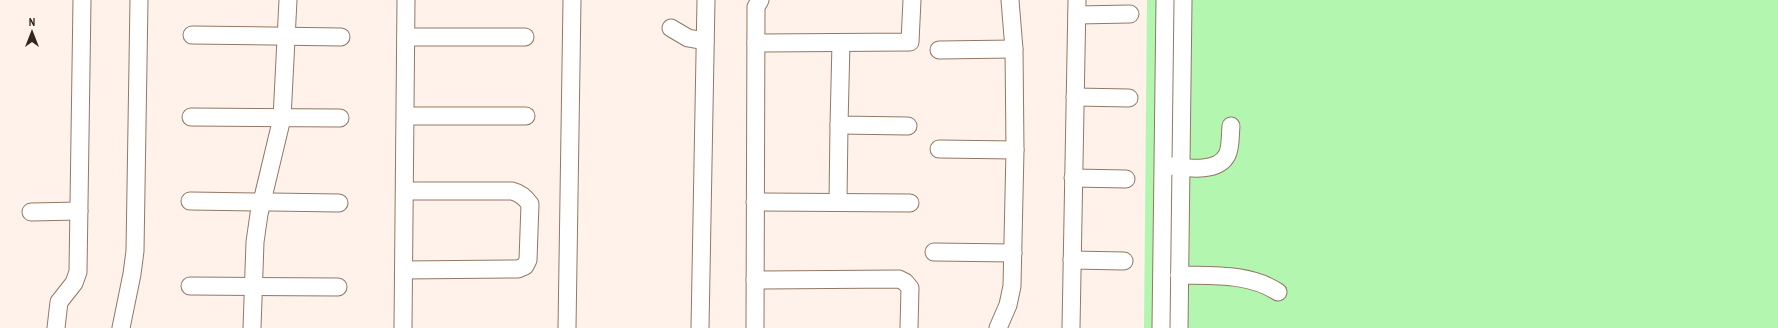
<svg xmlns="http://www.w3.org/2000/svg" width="1778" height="328" viewBox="0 0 1778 328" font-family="'Archivo Narrow',sans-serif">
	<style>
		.green { fill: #b3f6b0 }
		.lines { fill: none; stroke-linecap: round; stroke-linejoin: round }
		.minor-casing { stroke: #917866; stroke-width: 19 }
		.minor { stroke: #fff; stroke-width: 17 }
	</style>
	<rect width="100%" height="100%" fill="#fef2ea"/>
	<polygon class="green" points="1147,0 1778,0 1778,328 1144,328"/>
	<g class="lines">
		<defs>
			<g id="minor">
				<polyline points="1077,15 1130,14"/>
				<polyline points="671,28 688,38 705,41"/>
				<polyline points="192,35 341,37"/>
				<polyline points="406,37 525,37"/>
				<polyline points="756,43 910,42 912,0"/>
				<polyline points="841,43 839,125 908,126"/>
				<polyline points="939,50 1014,49"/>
				<polyline points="1075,97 1129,98"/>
				<polyline points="406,116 526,116"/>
				<polyline points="191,117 340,118"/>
				<polyline points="939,149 1015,150"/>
				<path d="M1171,166C1187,168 1218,173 1227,155C1231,148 1230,135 1231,126"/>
				<polyline points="1073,178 1126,179"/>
				<polyline points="190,201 339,203"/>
				<polyline points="755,202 910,203"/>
				<polyline points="838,202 839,125"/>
				<polyline points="31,212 79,211"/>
				<polyline points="934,252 1013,253"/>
				<polyline points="1072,260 1124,261"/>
				<path d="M404,270L518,269L525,266L528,260L530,204C525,197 520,193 512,191H405"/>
				<path d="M1179,275C1213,276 1249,273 1278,292"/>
				<polyline points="755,280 899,279 905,282 910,288 909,328"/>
				<polyline points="190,286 338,287"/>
				<polyline points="56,328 59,302 74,283 78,272 82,0"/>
				<polyline points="121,328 132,274 135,251 139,0"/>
				<polyline points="252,328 255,242 259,214 282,118 288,0"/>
				<polyline points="403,328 406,0"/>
				<polyline points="567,328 572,0"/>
				<polyline points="700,328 706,0"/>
				<polyline points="755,328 756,7 760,0"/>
				<polyline points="998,328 1008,305 1012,286 1015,150 1014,49 1010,0"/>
				<polyline points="1071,328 1077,0"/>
				<polyline points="1161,328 1165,0"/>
				<polyline points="1179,328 1183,0"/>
			</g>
		</defs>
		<use href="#minor" class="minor-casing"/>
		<use href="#minor" class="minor"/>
	</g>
	<g transform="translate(32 32)" stroke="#fef2ea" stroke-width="3" paint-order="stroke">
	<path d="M0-3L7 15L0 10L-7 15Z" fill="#312720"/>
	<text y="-6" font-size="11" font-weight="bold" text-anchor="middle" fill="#312720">N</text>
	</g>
</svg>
